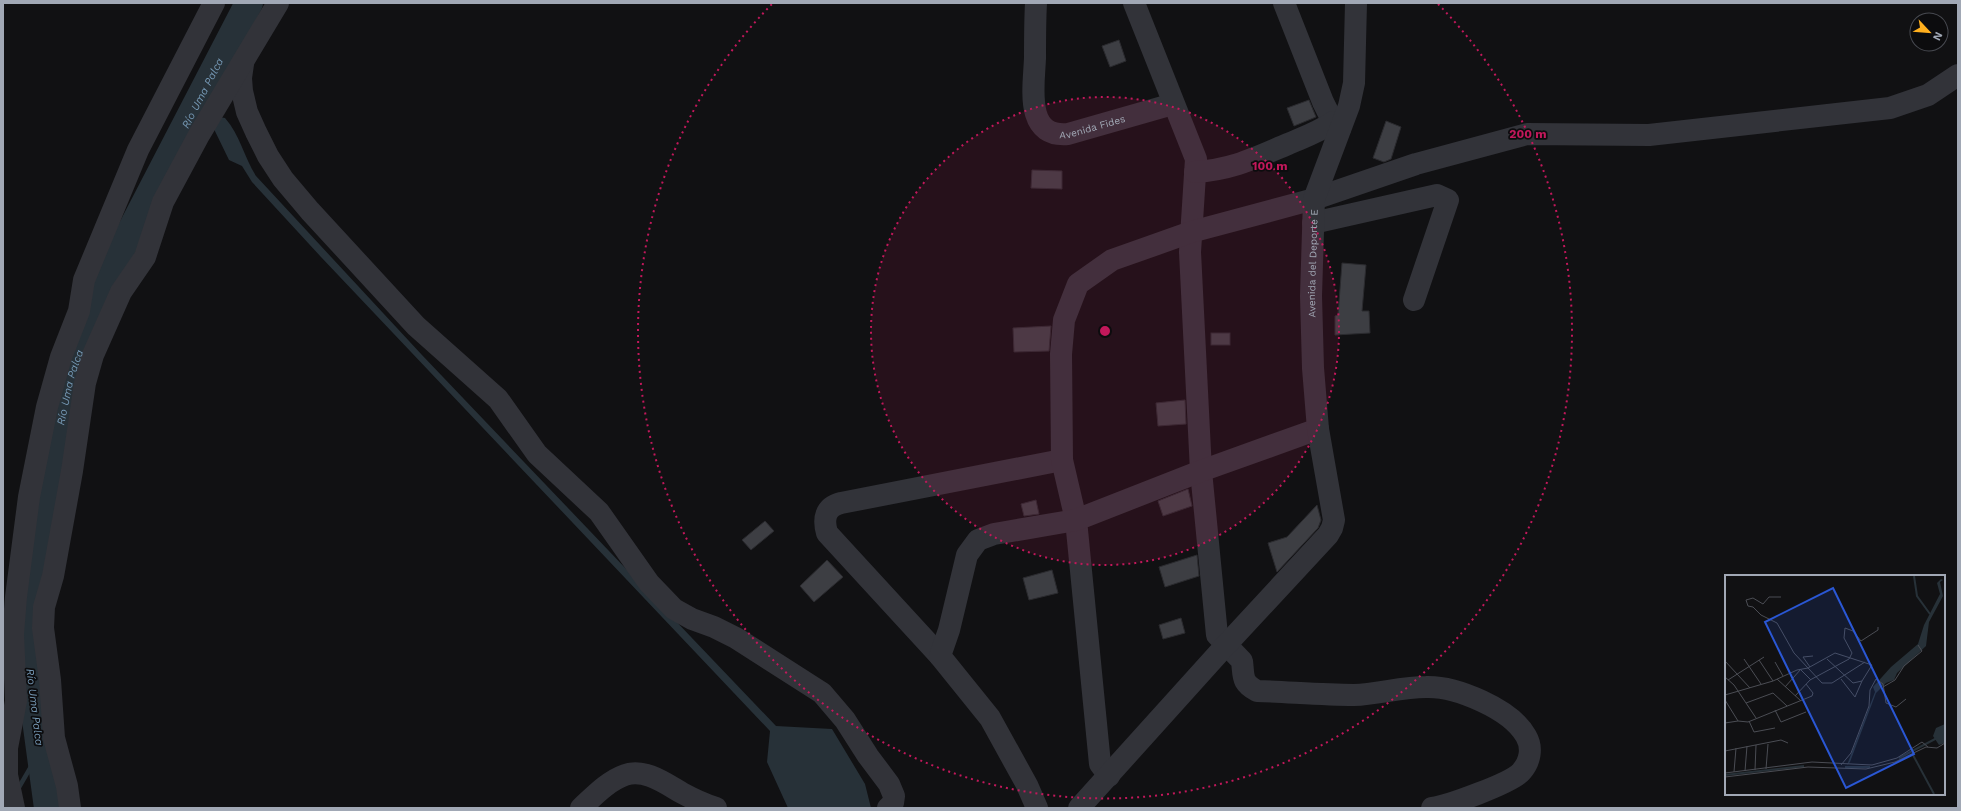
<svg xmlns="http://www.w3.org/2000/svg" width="1961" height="811" viewBox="0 0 1961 811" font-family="'Work Sans',sans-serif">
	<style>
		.water { fill: #273138 }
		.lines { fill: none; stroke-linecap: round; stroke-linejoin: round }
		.stream { stroke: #273138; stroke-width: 4.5 }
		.river { stroke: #273138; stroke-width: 28 }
		.building { fill: #3d3e43; stroke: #2b2b2f }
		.minor { stroke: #323339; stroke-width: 22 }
		.ring { fill: none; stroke: #c2185b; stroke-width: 2; stroke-dasharray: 2 4 }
		.labels { text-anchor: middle; stroke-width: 3.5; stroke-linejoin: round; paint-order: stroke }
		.street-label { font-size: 10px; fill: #a1a8b5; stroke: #0c0c0e }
		.water-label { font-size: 11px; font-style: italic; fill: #7598b4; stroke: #0c0c0e }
		.inset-river { fill: none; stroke: #273138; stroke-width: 2 }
		.inset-road { fill: none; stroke: #4b4d54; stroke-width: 1 }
		.view { fill: #2a57d4; fill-opacity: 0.15; stroke: #2a57d4; stroke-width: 2 }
		.inset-edge { fill: none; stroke: #a1a8b5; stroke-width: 2 }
		.centre { fill: #c2185b; stroke: #0c0c0e; stroke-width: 2 }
		.ring-label { font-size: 12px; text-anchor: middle; font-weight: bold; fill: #c2185b; stroke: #0c0c0e; stroke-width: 3.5; stroke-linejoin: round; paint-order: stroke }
	</style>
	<rect width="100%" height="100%" fill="#111113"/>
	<path class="water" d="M219,117L225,118C240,135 244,157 256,176L422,355L776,726L832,729L865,784L871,808H788L767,762L770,731L321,257L252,182L242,166L229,160L212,125Z"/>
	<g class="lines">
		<g class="stream">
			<polyline points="206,85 213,90 212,96"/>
			<polyline points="18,789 40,751"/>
		</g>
		<path class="river" id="s1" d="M48,808L29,668L28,621L30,587L46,493L70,378L92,314L110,271L249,3"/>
	</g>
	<g class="building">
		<polygon points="1119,40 1126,61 1110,67 1102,46"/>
		<polygon points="1309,100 1316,117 1294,126 1287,108"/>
		<polygon points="1386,121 1401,127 1391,159 1384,162 1373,158"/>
		<polygon points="1032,170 1062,171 1062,189 1031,188"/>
		<polygon points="1342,263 1366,265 1362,311 1369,311 1370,333 1335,335 1335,316 1338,315"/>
		<polygon points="1051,326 1049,351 1014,352 1013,328"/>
		<rect x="1211" y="333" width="19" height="12"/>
		<polygon points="1185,400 1186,424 1158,426 1156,403"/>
		<polygon points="1188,489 1192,506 1163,516 1158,501"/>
		<polygon points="1036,500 1039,514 1024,516 1021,504"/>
		<polygon points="1317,505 1321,520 1318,528 1277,572 1268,543 1287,537"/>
		<polygon points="765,521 774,531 751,550 742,540"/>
		<polygon points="1197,555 1199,576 1165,587 1159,567"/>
		<polygon points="827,560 843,577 814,602 800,586"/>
		<polygon points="1052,570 1058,593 1029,600 1023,578"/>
		<polygon points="1181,618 1185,633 1163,639 1159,625"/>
	</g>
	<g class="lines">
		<g class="minor">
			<path id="s2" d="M1036,3C1035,21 1035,40 1035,58C1034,86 1024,138 1068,134L1173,104"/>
			<path d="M1134,3L1196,159L1190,252L1201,471L1217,635L1242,661C1244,677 1241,682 1257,691C1289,692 1322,695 1354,695C1378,694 1402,687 1426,687C1456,686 1511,709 1526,736C1533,748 1530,762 1521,772C1511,783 1448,806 1432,808"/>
			<polyline points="1284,3 1323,102 1333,122 1340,129"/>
			<polyline points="243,64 241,78 242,91 247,112 256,132 268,156 283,179 310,211 416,326 498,399 537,454 599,512 649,583 674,609 692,619 714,627 736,638 822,693 845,720 868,756 889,784 894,796 893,803 888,808"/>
			<path d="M1195,172C1232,170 1255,158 1288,144C1304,137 1319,132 1333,122"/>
			<polyline points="1313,223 1437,195 1448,200 1414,300"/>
			<path d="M940,656L827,533C823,519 825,507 841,503L1062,460"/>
			<polyline points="1109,776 1100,764 1076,520 1062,460 1061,354 1064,320 1078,284 1112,260 1191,232 1314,199 1416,164 1527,134 1649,135 1890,108 1928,95 1958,75"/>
			<polyline points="14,808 7,775 7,748 16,701 13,634 16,597 29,497 47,407 61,357 79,311 84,280 138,150 214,3"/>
			<polyline points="70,808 67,786 54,738 50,680 43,628 44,607 53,576 72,471 85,383 93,355 121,292 145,257 163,202 199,135 278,3"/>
			<path d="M581,808C594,796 608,781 625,775C645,768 666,784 682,793C693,799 704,804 716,808"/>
			<polyline points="1037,808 1027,785 990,718 940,656 949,630 967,555 978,540 994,534 1076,520 1201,471 1318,429"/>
			<path id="s3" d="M1079,808L1226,645L1328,535L1332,528L1334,520L1318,429L1313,368L1311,296L1314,199L1349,106L1354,83L1356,3"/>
		</g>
	</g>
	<circle cx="1105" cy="331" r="234" fill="#c2185b" fill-opacity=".12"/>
	<g class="ring">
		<circle cx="1105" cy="331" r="234"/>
		<path d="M1438 4A467 467 0 1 1 772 4"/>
	</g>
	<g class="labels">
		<g class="street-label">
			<text dy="4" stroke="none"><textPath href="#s2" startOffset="178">Avenida Fides</textPath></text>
			<text dy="4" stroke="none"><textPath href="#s3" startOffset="644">Avenida del Deporte E</textPath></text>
		</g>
		<g class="water-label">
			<text dy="4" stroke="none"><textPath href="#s1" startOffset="750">Río Uma Palca</textPath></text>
			<text dy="4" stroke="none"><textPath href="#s1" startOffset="426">Río Uma Palca</textPath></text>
			<text transform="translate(35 707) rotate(83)" y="4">Río Uma Palca</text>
		</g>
	</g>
	<g transform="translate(1725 575)">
		<rect width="220" height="220" fill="#111113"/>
		<path d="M216,4L218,5L215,7L218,21L204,47L201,71L172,98L169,105L161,108L151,118L125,187L122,190L150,117L148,112L166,92L193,69L199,50L215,19L212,8ZM220,149V168L214,170L208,161L211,153Z" fill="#273138"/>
		<path class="inset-river" d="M189,1L192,21L205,39M188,180L209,219M174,183L212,163M120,192H145M0,200L79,191"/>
		<path class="inset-road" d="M56,22H44L38,29L28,23L21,25L23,31L28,32L36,40L52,48L69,78L97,108H107L140,87M19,84L36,109M34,85L48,106M0,86L25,113M50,87L58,101M85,92L78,82L88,81M76,95L86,105M0,102L9,110L31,143M52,104L76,126M116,104L130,122L137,106M3,105L39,82M60,112L76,94M158,112L170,105L179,91L197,76L193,70M0,120L48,106L72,95L83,93L110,78L147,90L137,106L128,108L102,84M70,121L85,105L124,84L127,78L119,63L120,53L128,56L136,66L153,55V52M0,125L13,146L23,147L87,121L88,118L81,109M21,128L48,118L62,131M50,135L56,147L81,137M24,146L29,157L50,153M0,148L13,146M0,176L56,165L63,168M116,190L126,178L144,131L145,115L151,104L158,109L161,128L171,132L181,124M41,194L43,169M30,195L31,170M20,196L22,171M9,197L11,173M0,198L87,187L147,190L172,183L197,167L203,172M0,202L83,192L141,194L170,187L201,172L212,173L220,168"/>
		<path class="view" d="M108,13L189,179L121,213L40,47Z"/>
		<rect width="220" height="220" class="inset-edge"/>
	</g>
	<circle cx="1105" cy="331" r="6" class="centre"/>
	<g class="ring-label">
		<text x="1528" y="138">200 m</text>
		<text x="1270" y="170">100 m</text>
	</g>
	<rect width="1961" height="811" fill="none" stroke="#a1a8b5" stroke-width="8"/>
	<g transform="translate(1929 32) rotate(116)"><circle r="19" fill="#0c0c0e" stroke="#484a51"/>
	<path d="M0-3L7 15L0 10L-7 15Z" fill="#ffaf1e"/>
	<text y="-6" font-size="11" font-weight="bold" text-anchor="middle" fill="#a1a8b5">N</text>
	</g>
</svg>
